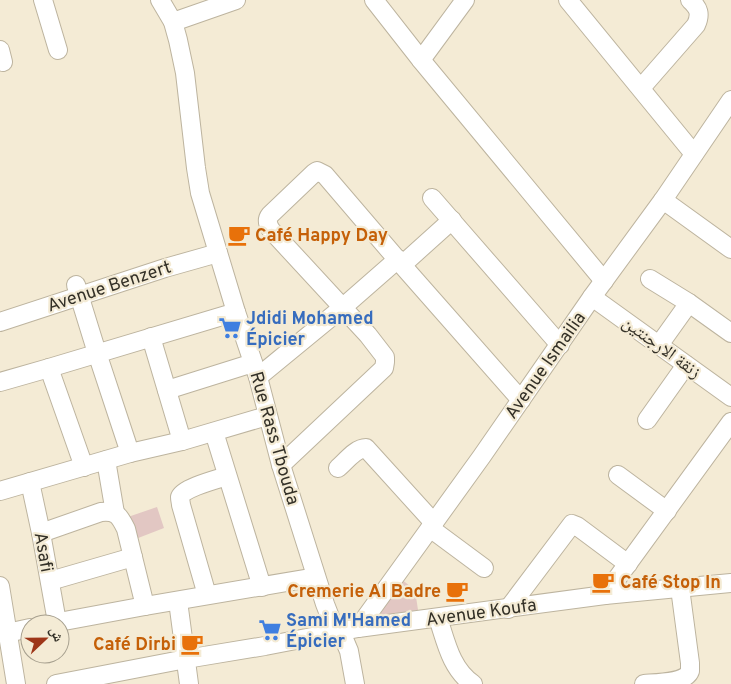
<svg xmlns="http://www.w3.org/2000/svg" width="731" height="684" viewBox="0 0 731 684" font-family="Overpass,'Noto Naskh Arabic',sans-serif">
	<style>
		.building { fill: #e2c7c3 }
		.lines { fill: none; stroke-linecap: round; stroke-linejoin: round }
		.minor-casing { stroke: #bdb49f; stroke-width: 20 }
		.minor { stroke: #fff; stroke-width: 18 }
		.labels { text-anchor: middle; stroke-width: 4.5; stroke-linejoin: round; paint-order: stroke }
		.food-label { font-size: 18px; font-weight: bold; fill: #c56008; stroke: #f4ebd5; text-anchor: start }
		.street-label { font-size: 18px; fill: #333027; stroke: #f4ebd5 }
		.shop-label { font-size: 18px; font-weight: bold; fill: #366cbe; stroke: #f4ebd5; text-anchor: start }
	</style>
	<rect width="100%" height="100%" fill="#f4ebd5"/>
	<g class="building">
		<polygon points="157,507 164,528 133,540 125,518"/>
		<polygon points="401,579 415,590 418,610 383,616 378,611"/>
	</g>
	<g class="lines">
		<defs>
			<g id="minor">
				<polyline points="43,0 58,50"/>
				<polyline points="160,0 173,22 178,40 185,73 196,168 200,193 236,312 258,377 281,465 325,604 332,622 341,632 349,651 355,684"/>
				<polyline points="374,0 421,60 604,281"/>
				<polyline points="568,0 694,154"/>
				<polyline points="173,22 236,0"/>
				<polyline points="0,50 3,62"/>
				<polyline points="421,60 465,0"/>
				<path d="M641,88L696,25C701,14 699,8 690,0"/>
				<polyline points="432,198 560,345"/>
				<polyline points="663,200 731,249"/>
				<polyline points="402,265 452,220"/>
				<polyline points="650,279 689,303 731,333"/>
				<polyline points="76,285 97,353 130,453"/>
				<polyline points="592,297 731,397"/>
				<polyline points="0,322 165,268 218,253"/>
				<polyline points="151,337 182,441"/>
				<polyline points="659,345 689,303"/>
				<polyline points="49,368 84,467"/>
				<polyline points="258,377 342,308 398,259"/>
				<polyline points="0,382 49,368 236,312"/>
				<polyline points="167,390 253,363"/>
				<polyline points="647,420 686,365"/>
				<polyline points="214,432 262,587"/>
				<polyline points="106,460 115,513"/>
				<path d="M281,465L384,368L385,362V357L368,335L271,230C268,225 266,220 270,215L314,173L317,171L325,175L402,265L521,400"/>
				<path d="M338,468C346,461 356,448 366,448L434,523"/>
				<polyline points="618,475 667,511"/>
				<polyline points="30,482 41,533 57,622"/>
				<polyline points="0,491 130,453 182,441 267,416"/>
				<polyline points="430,528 484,568"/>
				<path d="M41,533L101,512C117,510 120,517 126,529L145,606"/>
				<polyline points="50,581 133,557"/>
				<polyline points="0,586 16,684"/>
				<path d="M207,595L181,505C181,503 180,500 180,497C183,488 218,479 227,476"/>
				<polyline points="605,595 731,422"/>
				<polyline points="178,601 189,684"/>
				<polyline points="508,609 572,524 577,526 628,564"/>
				<path d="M438,618C446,642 451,669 473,684"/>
				<polyline points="48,624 145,606 316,577"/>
				<polyline points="358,628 482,456 592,297 663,200 731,100"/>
				<polyline points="7,633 30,628"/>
				<polyline points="56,684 186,659 265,646 358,628 605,595 731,583"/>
				<path d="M644,684C655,683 686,683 690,671C690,669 690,666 690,663L680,588"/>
			</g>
		</defs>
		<use href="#minor" class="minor-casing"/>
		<use href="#minor" class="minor"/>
	</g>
	<defs>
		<symbol id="cafe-bare" viewBox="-9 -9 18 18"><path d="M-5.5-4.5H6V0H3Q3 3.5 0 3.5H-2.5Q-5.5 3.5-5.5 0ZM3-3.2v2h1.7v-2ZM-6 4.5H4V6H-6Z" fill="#e8710a" stroke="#f4ebd5" stroke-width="2.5" paint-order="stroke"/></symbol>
		<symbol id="supermarket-bare" viewBox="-9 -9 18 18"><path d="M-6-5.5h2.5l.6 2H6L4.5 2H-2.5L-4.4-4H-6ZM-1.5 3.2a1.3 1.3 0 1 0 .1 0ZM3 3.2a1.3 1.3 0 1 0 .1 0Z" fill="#3f7fe0" stroke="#f4ebd5" stroke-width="2.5" paint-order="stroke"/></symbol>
	</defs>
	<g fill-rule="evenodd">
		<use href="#cafe-bare" x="223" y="219" width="32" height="32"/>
		<use href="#supermarket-bare" x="214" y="312" width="32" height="32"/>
		<use href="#cafe-bare" x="587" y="566" width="32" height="32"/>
		<use href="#cafe-bare" x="441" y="575" width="32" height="32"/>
		<use href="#supermarket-bare" x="254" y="614" width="32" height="32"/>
		<use href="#cafe-bare" x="176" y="628" width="32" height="32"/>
	</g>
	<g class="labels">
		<g class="food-label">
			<text x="255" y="241">Café Happy Day</text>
			<text x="620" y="588">Café Stop In</text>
			<text x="441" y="597" text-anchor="end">Cremerie Al Badre</text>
			<text x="176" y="650" text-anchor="end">Café Dirbi</text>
		</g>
		<g class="street-label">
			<text transform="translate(109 286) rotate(-18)" y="6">Avenue Benzert</text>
			<text transform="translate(662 347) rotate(36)" y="6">زنقة الارجنتين</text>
			<text transform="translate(545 365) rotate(-55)" y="6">Avenue Ismailia</text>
			<text transform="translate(275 438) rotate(74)" y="6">Rue Rass Tbouda</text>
			<text transform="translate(44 552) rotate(80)" y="6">Asafi</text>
			<text transform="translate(481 612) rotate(-8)" y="6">Avenue Koufa</text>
		</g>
		<g class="shop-label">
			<text x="246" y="324">Jdidi Mohamed<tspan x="246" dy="21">Épicier</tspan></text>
			<text x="286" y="626">Sami M'Hamed<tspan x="286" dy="21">Épicier</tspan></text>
		</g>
	</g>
	<g transform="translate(45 639) rotate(68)"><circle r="24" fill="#f4ebd5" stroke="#a7a08f"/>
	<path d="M0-4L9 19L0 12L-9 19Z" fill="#9e3619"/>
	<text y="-8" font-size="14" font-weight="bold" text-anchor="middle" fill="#333027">ش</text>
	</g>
</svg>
